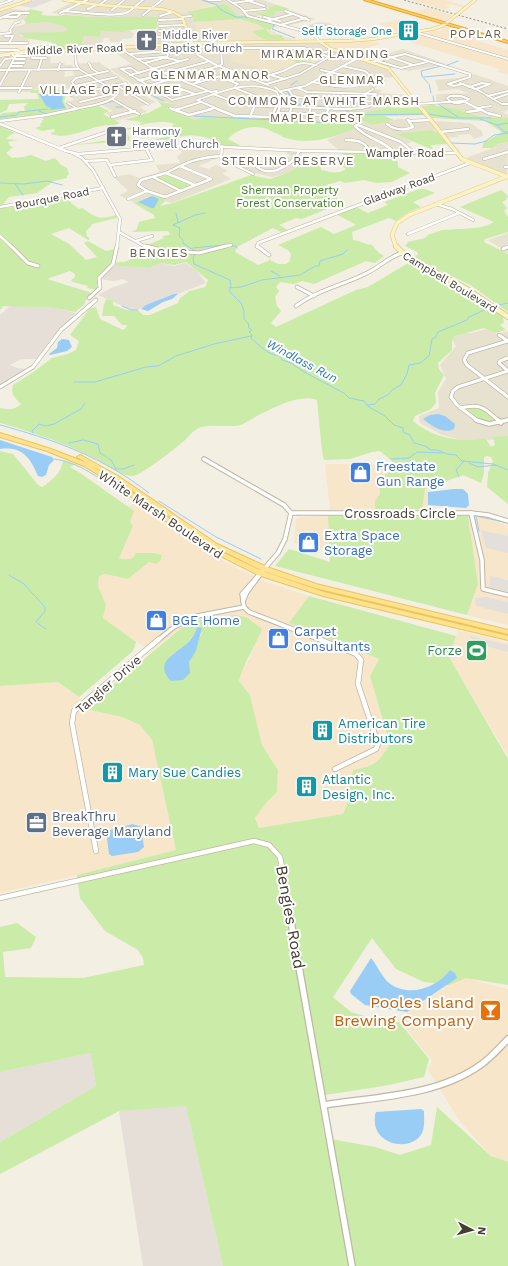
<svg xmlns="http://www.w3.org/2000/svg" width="508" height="1266" viewBox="0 0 508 1266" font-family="'Work Sans',sans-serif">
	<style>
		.residential { fill: #e7e1d0 }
		.commercial { fill: #f8e6cb }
		.industrial { fill: #e5dfd8 }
		.education { fill: #eee5cb }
		.green { fill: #cbeba8; fill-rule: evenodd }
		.parking { fill: #e3e0dc }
		.water { fill: #99cdf6 }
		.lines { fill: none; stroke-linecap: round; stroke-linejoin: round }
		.stream { stroke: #99cdf6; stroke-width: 1 }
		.street-far5-casing { stroke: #bfb7a5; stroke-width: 3 }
		.street-far4-casing { stroke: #bfb7a5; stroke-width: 3.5 }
		.street-far3-casing { stroke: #bfb7a5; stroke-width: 4.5 }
		.street-far2-casing { stroke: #bfb7a5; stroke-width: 5.5 }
		.street-far1-casing { stroke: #bfb7a5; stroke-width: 6 }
		.street-casing { stroke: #bfb7a5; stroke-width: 8 }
		.secondary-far2-casing { stroke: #d7c68e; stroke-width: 3.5 }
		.secondary-far1-casing { stroke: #d7c68e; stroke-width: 4.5 }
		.secondary-casing { stroke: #d7c68e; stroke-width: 6 }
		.primary-casing { stroke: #edc457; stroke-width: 2 }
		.highway-casing { stroke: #eaa726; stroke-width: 2 }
		.street-far5 { stroke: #fff; stroke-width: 2 }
		.street-far4 { stroke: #fff; stroke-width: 2.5 }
		.street-far3 { stroke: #fff; stroke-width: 3 }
		.street-far2 { stroke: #fff; stroke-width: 3.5 }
		.street-far1 { stroke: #fff; stroke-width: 4.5 }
		.street { stroke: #fff; stroke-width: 5.5 }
		.secondary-far2 { stroke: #fff2c1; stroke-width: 2.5 }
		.secondary-far1 { stroke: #fff2c1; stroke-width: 3.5 }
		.secondary { stroke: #fff2c1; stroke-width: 4.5 }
		.primary { fill: #ffe290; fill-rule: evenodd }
		.highway { fill: #ffcf62; fill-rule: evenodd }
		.rail { stroke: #949494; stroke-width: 1; stroke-dasharray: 2 2; stroke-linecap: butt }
		.secondary-bridge-casing { stroke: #d7c68e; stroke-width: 3.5; stroke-linecap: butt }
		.secondary-bridge { stroke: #fff2c1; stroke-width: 2.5 }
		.labels { text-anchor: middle; stroke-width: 4; stroke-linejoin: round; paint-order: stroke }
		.far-culture-label { font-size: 11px; fill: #0d838f; stroke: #fff; text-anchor: end }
		.far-worship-label { font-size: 11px; fill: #5b616d; stroke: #fff; text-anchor: start }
		.far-street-label { font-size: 11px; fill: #453e33; stroke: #fff }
		.far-park-label { font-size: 11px; fill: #417b22; stroke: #fff }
		.far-neighbourhood-label { font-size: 12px; letter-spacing: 1px; fill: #695d49; stroke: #fff }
		.far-water-label { font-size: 12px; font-style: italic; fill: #2476b9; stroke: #fff }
		.shop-label { font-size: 13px; fill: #366cbe; stroke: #fff; text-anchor: start }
		.street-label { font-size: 13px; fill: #453e33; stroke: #fff }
		.leisure-label { font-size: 13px; fill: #27864d; stroke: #fff; text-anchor: end }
		.culture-label { font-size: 13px; fill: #0d838f; stroke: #fff; text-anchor: start }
		.service-label { font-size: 13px; fill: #4e5e75; stroke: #fff; text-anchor: start }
		.near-street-label { font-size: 16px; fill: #453e33; stroke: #fff }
		.near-food-label { font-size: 16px; fill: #c56008; stroke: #fff; text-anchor: end }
	</style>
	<rect width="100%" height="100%" fill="#f3efe3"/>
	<g class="residential">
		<polygon points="77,0 159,0 148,8 177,14 187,12 193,16 202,42 155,45 159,17 92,17 51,13"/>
		<polygon points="203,0 263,0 277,5 269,7 268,12 255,13 259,16 253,18 247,15 237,16 231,8 215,5"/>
		<polygon points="13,9 31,11 24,20 0,19 0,11"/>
		<polygon points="280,10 289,10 316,19 286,26 257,18 276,14 273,12"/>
		<polygon points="49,22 67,28 66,32 19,34 30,40 28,45 0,45 0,37 2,35 8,33 14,27 26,24"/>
		<polygon points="319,22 328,23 350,32 334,34 321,30 311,32 298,28"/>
		<polygon points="102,31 131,31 134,34 132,38 122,39 121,47 118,47 118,42 110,42 109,38 104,38 102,44 98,49 65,50 66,46 71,46 84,36 99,37"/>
		<polygon points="320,42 326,47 387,69 394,77 385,78 386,80 374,89 382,90 380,93 408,95 411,100 372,111 363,113 356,109 348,110 356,116 337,123 205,117 195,120 164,108 175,104 158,101 110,69 131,64 111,49 187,44 190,47 206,47 206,43"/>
		<polygon points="403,49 446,64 409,71 395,68 389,68 365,60"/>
		<polygon points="31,51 48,51 47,56 51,57 50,63 65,63 64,65 73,65 70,71 65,71 64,77 75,75 72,71 78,70 74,64 99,62 128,84 126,85 156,102 140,107 147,112 115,121 106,113 113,111 99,103 70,109 67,107 65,103 74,100 70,96 71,96 68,94 71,93 68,91 77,89 74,87 67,89 61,86 62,84 55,84 49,94 41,94 42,90 32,89 31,92 0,92 0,71 23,70 0,70 0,56"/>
		<polygon points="474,74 508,86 508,110 504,112 479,98 508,115 508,118 486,118 464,112 458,109 445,107 440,105 436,100 436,95 438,94 470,93 464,92 458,89 438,91 438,87 435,80 458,78"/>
		<polygon points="398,119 427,119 436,130 396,134 412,142 407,144 417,152 340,151 327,140 354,129 352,124 361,121 373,125"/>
		<polygon points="435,121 470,123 482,131 483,136 474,139 470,134 458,135 459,137 446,138"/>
		<polygon points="508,142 507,174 496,171 466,158 496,147 496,145 499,144"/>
		<polygon points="164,146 219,147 218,158 199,166 208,169 216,165 228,171 222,173 231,179 172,203 165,201 164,198 154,195 134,203 119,195 128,191 114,177 129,174 139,178 159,172 156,165 180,163 177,156 182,153 181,150 165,151"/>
		<polygon points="284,151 302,152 301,158 304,162 289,173 272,177 251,172 239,166 258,160 263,162 269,160 268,158 271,157 292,157"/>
		<polygon points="508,233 508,253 500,250 501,248 488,240"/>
		<polygon points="486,329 497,334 508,331 508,439 464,441 442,435 420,423 419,416 439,408 438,392 446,379 440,365 456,346 451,338 464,333 472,333"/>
	</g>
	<g class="commercial">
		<polygon points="411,0 445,0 466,6 463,8 450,4 446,6 450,7 444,10"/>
		<polygon points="428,8 452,15 445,21 412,12"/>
		<polygon points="399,20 419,30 400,33 379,24"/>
		<polygon points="445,26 485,36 475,40 508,50 508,74 497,72 501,70 499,69 406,41 433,31 441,31 442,29 439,28"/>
		<polygon points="367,40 381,44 357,51 350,49 341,52 322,43"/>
		<polygon points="325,464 428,465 428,511 330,510"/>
		<polygon points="136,502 195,545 232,566 266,582 309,596 289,623 379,659 370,676 390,744 383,755 371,766 347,804 343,814 259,828 255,818 267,802 277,792 278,770 262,745 250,695 239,681 242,671 250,657 261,629 246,617 235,615 208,618 185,625 152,651 136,642 103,618 106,605 98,586 99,576 105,574 128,579 149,562 160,561 134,557 129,560 118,558 133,526 130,522 134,511 128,507"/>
		<polygon points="328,516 329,549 306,547 294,542 296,519 300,517"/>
		<polygon points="468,516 486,518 508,526 508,625 467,615 478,584"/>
		<polygon points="458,630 508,643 508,756 449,657"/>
		<polygon points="58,682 89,705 90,710 122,717 140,725 152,740 176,850 77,875 0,893 0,686"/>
		<polygon points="465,974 479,982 508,989 508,1162 491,1156 459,1120 428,1070 432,1060 398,1019"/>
	</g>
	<g class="industrial">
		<polygon points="161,263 174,266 185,263 197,271 206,283 134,311 98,295 111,288 129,282 122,279 114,281 100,279 115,266 149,268"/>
		<polygon points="10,306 55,308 76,313 53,336 37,359 21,359 10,365 17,368 27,369 0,385 0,315"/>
		<polygon points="91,1053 96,1086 0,1142 0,1072"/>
		<polygon points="186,1105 223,1266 143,1266 119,1111"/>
	</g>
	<g class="education">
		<polygon points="164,0 203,0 215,5 180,14 169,10 152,8"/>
		<polygon points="247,18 273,26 269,30 298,42 202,42 194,22"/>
		<polygon points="252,48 303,48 328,57 316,65 301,63 273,73 232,61 230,51 250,50"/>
	</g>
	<g class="green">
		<path d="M224,4L231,8L237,16L245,15L278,26L272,27L271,30L265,29L271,35H281L285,40C272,42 260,40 252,31L265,29L257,24L240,19L194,22L193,16L187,12Z"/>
		<path d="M277,5L290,9L273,12L277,14C269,16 262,18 255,13L268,12L266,10L269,9V7Z"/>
		<polygon points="31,9 43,12 41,15 56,16 65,15 92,17 159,17 156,29 138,29 122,32 102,31 99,37 84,36 81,46 66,46 65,49 36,50 36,45 54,45 51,42 24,38 23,35 17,33 63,32 66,31 67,28 49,22 25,24 26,22 24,20 30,12 27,11"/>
		<polygon points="297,54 301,56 310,54 316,59 297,62 285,58"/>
		<polygon points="32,90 39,90 38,93 48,94 51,90 60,90 60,94 66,94 64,102 67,109 47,114 0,120 0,115 3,113 25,111 24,107 28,103 9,104 7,110 0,113 0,100 39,99 37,93 30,93"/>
		<path d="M158,101L165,103L177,104L165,108L195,120L204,117L232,118L352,124L354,129C333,138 309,145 286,138C283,138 281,135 278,134C273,133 269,129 264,128C250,125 237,129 228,139L243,147L220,145L215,143L210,144V139C189,131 179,137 158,143L154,140L171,135L173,128L172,126L175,124C160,119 140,124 126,131L130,138L129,141L74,145L123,138L115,133L143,123L138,121L124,120L148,113L162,106Z"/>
		<path d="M96,105L109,111L103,114L120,123C113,127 108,124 101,126C85,129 68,140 51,134V133L55,131L54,129L42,131L35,128L41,126L40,124L43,121L41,120H44L42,117Z"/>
		<polygon points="433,105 458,109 464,112 486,118 508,118 508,142 498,144 493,148 482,148 484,141 489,140 502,132 485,121 432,118 423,106"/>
		<polygon points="389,107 403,108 418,107 424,115 385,116 394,120 373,125 355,118 356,116 348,110 355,109 363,113"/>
		<path d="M0,126L15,133L9,136L6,139L18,140L8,142L10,146L13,147L6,153L12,158L24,157L31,155L46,161L55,158L61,165L67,168L69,174L67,176V178L54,181L37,193L9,197L3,204L6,208L69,197L71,203L79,209L82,208C97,218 98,220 116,215L117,218L92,224L91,226L86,231L87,236L90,239L88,240L69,228L51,234L69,244L86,260L97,257L84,243L88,241L106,251L115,249C115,263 107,267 99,277C97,281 98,286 97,290L87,288L88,286L73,282L71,280L75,277V274L70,271L47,279L92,293L86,299L84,305L75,312L55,308L3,306L0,310Z"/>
		<path d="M432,130L437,132L447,144L430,145C434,153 445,149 453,152H438L395,134Z"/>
		<path d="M342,153L410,154L412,156H402L396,160L398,162V167L410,173L392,182L376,183L364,180L345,183L340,181L326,185L333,189L337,197V201L342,203L302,219L296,218L279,225L288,230L281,232L273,228L237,247L235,252L258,265L268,261L271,258L270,260L278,264H286L290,261L291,254L288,250L278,245L321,227L334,234L356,225L336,214L356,207L368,213L388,205L384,202L419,189H425L435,193L413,202L421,207L407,213L396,221L389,218L352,232L353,240C361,241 364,244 372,245L379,253L384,256L375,263L366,261L314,284L302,281L294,284L280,282L276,287L279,291L275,297L277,306L281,311L271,323L276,327L356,290L368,287L410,262L435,275L442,283L454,289L462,290L503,317L504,323L500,325L506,330L495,333L484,328L455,336L452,340V350L438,363L439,369L444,375L435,393L436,403L431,409L415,416L413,421C431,437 462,444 485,438L491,447L495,445L493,437L508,436V504L487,487L488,473L493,461L491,457L486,456L484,458V473L481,483L463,475L425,489L422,509H375V501L380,494L379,480L394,468L393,462L380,451L372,452L350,459L324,460L322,451L317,400C297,392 259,415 241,425C228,428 210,423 199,428C194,430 189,436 185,440C177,447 142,475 133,476C119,476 99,459 86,454C58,441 29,431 0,423V408C8,410 15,410 21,404C15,398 10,394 13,385L32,373L52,358L68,354L76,350L79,341L70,335L90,308L96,307L100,319L123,330L126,328L127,325H122L114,316H102L104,304L106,299L113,301V305L127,310L139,311L143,315H150L178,303L180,298L190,291L205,287L208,280L186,262L174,265L161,263L149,268L115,266L117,262C125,262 129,262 134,256L133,251L164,238L162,236L169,235L170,233L167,231L132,232L137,229L139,222L155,218L154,215L134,203L154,195L164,198L165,201L160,206L173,203L251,175L270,179L290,172L299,165H311V157H327L326,160L320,164L321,170C331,172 338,175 346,169L341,165L342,160H347Z"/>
		<polygon points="167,175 191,185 180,189 157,178"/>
		<path d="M501,190L508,196L506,200L502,202L507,208L504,211L508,217V232L485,239L484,242L508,254V312L472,286L423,262L414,256L418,255L417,252L405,246L408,242L425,238L428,235L442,230C444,230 478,228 481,227C486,226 490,224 494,222L460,207Z"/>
		<path d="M475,406L482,409L495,421C483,426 474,416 466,409Z"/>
		<path d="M0,451L13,454L38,485L42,487C52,481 61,473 63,461L73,464V466L70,467L80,473L134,511L130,522L133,526L119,558C126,560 133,561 136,553H152L162,555L160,561L156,564L149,562L128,579L105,574L99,576L98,586L106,605L103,618L136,642L133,651L79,697L58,682L0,686Z"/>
		<polygon points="328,516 468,516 478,584 467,615 275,566 289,549 330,562"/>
		<path d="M309,596L456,636L449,657L508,759V985L466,978L449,985L424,982L396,969L372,938L333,997L351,1012L375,1019L399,1022L429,1059L424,1077L384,1086L318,1096L325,1138L375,1147L400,1155L431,1145L437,1107L491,1156L508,1162V1266H223L186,1106L119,1111L0,1174V1142L96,1086L91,1053L0,1072V927L17,923L36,937L31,948L3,952L5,977L83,978L144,965L143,958L138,950L105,931L80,898L77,875L176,850L152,740L140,725L122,717L90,710L89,705L185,625L208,618L235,615L246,617L262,629C255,647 244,662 239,681L250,695L262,745L278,770L277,792L267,802L255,818L259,828L343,814L347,804L353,770C375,766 378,763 390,744L370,676L379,659L289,623ZM202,632L189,662V666L170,656L181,649L195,634Z"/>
	</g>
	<g class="parking">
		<polygon points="35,0 53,0 32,8 18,5"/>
		<polygon points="481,530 508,536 508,553 486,548"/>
		<polygon points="490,576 508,580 508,592 489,587"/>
		<polygon points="486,597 508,602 508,614 476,606 475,598"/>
		<polygon points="470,636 508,645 508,652 474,643"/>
	</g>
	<g class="water">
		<polygon points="52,90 58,91 57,94 63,95 62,102 66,108 50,110 51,108 46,106 39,94 49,95"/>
		<polygon points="152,196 159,199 154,208 151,208 138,202"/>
		<polygon points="174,294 178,294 172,299 163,302 148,311 141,309 146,305"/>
		<polygon points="62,339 69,340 72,347 67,351 50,355 49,354 57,348 58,342"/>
		<path d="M438,414L445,416L455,424L454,429C444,435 430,425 423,419L430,415Z"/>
		<path d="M0,440L52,457L54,460L49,465L46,475L42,477L38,476C30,457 22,446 0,449Z"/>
		<polygon points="454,489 463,489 468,494 469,505 466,508 428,505 428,492"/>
		<path d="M197,627L202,628L196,651L189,662L190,673L183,680L171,681C148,655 192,653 197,627Z"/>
		<polygon points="133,824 141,827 144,847 138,852 112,856 109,854 106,831"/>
		<path d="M371,958C377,965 382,977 389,983C408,998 437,988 450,970L455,973L457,978L407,1012L365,1005L351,994L350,991Z"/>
		<path d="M421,1109L424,1111C424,1118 425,1127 422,1133C414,1150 379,1148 375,1124C375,1120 374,1116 376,1112Z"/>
	</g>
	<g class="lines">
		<g class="stream">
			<polyline points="202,0 217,5 221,10 236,17 248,17"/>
			<polyline points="257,20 273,24 274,26 272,29 295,38"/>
			<polyline points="445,66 458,61"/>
			<polyline points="424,77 455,74"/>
			<polyline points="428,83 422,76 421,71 441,66"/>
			<polyline points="429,84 431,93"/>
			<polyline points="291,85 297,81"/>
			<polyline points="287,91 290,96 288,103"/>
			<polyline points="147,93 164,101"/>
			<polyline points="433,96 434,102"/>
			<polyline points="287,103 339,108"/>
			<polyline points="438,104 458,117"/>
			<polyline points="100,105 113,101"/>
			<polyline points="116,107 123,107"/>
			<polyline points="74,110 89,107"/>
			<polyline points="344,110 354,114"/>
			<polyline points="39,111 47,114"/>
			<polyline points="59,114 65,112"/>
			<polyline points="428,114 454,118 491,118"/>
			<polyline points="355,115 424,114"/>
			<polyline points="194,116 336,123 356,116"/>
			<polyline points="0,117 16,115 19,112 48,109"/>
			<polyline points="480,119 497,125 504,132 508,132"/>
			<polyline points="497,125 508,123"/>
			<polyline points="451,143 475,144 486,141 494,135 508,133"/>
			<polyline points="0,183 23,184 47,181 62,185"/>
			<polyline points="15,184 23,195"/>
			<polyline points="176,213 178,222"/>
			<polyline points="231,246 236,246 237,248"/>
			<polyline points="193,248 223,245"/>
			<polyline points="195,251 183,243 183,240 179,236 180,228 173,225 195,215 205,213"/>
			<path d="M193,254L195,255L193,257L194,264L230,280L231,286L229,291L241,303L244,311V319L248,323L249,328L252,330L249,332L252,335L251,338C261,346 267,355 281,356L282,360L291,363L304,372L344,393L349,398L364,401L369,407L385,416L394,425L403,428V432L410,435L414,443L425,446L431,450H438L447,454L456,455L462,461L493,464L508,470"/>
			<polyline points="271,271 280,276"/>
			<polyline points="230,288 241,287 262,280 300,275 315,266 319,266 320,261 343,254 347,250"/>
			<polyline points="498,305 508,303"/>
			<polyline points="122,306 131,310 138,310"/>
			<polyline points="74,382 95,382 146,367 158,366 176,356 214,344 251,336"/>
			<polyline points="367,405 375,404 379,399 388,395 392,390 401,385 407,374 409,365 420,363 429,356 432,339 436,337 438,332 467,320 469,317 489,308"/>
			<path d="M0,425C55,440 103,457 149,493"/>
			<polyline points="33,433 32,431 39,424 46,426 54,424 81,409 85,403"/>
			<polyline points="69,443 83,440 98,444 100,453 111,460 116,469"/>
			<path d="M54,459C80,462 99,479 120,492"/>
			<polyline points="391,459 409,458 417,452 443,453"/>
			<polyline points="469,463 478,467 496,465"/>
			<polyline points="116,469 123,469 134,465"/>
			<polyline points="459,477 456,470 464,461"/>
			<polyline points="159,501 216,537 261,559"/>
			<polyline points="479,531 476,516 508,523"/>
			<polyline points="9,575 24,584 45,607 45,611 36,622 46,629"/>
		</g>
		<defs>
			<g id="street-far5">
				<polyline points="208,0 221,0"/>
				<polyline points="228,0 241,8 248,16 307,32 315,36 320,42"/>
				<polyline points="249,1 264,6"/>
				<polyline points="234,3 253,0"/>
				<polyline points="0,4 12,0"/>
				<polyline points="99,5 106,0"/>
				<polyline points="88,9 96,5"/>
				<polyline points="112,10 124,0"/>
				<path d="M66,11C79,12 117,18 128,12C134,9 138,3 143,0"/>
				<polyline points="244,11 265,9"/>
				<polyline points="285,11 309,20"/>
				<polyline points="60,13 87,0"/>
				<polyline points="143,15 162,0"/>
				<polyline points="160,16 173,12"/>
				<polyline points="5,17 17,17 21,13"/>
				<polyline points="182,17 191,16"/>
				<polyline points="264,17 280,21"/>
				<polyline points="0,18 13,13 29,13"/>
				<polyline points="159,20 183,19"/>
				<polyline points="266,21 293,14"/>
				<polyline points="280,25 306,18"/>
				<polyline points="159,26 185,25"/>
				<polyline points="302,30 322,26 340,32"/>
				<polyline points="159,31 187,30"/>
				<polyline points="11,32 10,30 15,23 19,22"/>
				<polyline points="415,32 508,59"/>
				<polyline points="0,34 10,33"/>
				<polyline points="5,36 13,36 9,43"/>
				<polyline points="157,37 189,35"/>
				<polyline points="170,40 171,44"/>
				<polyline points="0,43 27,43"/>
				<polyline points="192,43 198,55 218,66"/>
				<polyline points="124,48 126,52 154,69 211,92 217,91"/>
				<polyline points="211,48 304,48 329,57 300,74 267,84"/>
				<polyline points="0,50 18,50 20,52"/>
				<polyline points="321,53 334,50"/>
				<polyline points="16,54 28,53"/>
				<polyline points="130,54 167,51"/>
				<polyline points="0,56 9,55"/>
				<polyline points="15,56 27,56"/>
				<polyline points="390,57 413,65"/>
				<polyline points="32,58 46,58"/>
				<polyline points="14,59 25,59"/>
				<polyline points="138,59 163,57 180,61"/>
				<polyline points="377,61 401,68 427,62"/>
				<polyline points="371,62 405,54 470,74 470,77 448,84 454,86 462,84"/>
				<polyline points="12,63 24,63"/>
				<polyline points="89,63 92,69 99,73"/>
				<polyline points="145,63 167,57 168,55 165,48"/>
				<polyline points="0,66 5,59 15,58"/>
				<polyline points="11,66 22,66"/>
				<polyline points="219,66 268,85"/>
				<polyline points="219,66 222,64 221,48"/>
				<polyline points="0,70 79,69"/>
				<polyline points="38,70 42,58"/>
				<polyline points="58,70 60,64"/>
				<polyline points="321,70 347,76 335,86"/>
				<polyline points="108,71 76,78 72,82 75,86 117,77"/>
				<polyline points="139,73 131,68 121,69 172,100 208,91"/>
				<polyline points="165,73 207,62"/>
				<polyline points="130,75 188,59"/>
				<polyline points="242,75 259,72 285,79"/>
				<polyline points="184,76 200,82"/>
				<polyline points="220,77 238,84 235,86"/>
				<polyline points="138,80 153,77 140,81"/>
				<polyline points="254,80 283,71 297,64 304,63 316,65"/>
				<path d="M312,82C333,86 352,91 372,80V77L365,71L342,66"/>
				<polyline points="460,83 478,90 502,104 508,104"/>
				<polyline points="193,84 234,72"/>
				<polyline points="0,85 15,57 11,53"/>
				<polyline points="116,85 148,104"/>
				<polyline points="147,86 219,66"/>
				<polyline points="275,87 284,95 279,110"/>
				<polyline points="469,87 482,83 490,84 476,89"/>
				<polyline points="0,88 32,88"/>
				<polyline points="235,88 258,97 253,110"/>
				<polyline points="298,88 307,92 376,94"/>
				<polyline points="289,90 293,97 381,102"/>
				<polyline points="155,91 173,86 195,94"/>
				<polyline points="281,91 305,86 358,58"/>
				<polyline points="19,92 30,70"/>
				<polyline points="213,94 242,105 344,109 362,108 391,100 413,98"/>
				<polyline points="365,94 373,89"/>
				<polyline points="71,95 126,83"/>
				<polyline points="164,96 184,90"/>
				<path d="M450,96H461L469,99C461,104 453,106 447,98Z"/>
				<polyline points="488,96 508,91"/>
				<polyline points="112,99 131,110"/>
				<polyline points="493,99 508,94"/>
				<polyline points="80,102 112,94"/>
				<polyline points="68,103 76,108"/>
				<polyline points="418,104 463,101 481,110"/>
				<polyline points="170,108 174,110"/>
				<polyline points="478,108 491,106"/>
				<path d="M70,110C82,107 113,104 118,93L79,69L76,64L75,51"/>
				<polyline points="175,110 201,102"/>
				<polyline points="208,110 214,108"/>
				<path d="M220,110L197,100C223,91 250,79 277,92L279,97L275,110"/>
				<polyline points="328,110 328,108"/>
			</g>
			<g id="street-far4">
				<polyline points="129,109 139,114"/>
				<polyline points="172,109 189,115 212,109"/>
				<polyline points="217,109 235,116 272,117 275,109"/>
				<polyline points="334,109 351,109"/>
				<polyline points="480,109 487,113 500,116"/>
				<polyline points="174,110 179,109"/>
				<polyline points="467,112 481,110"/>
				<polyline points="278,113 343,116"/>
				<polyline points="112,117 135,111"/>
				<polyline points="250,117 253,109"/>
				<polyline points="276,119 279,109"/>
				<polyline points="288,119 291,109"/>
				<polyline points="307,120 310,110"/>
				<polyline points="0,121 47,115 75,109"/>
				<polyline points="409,121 430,120"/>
				<polyline points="325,122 328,109"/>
				<polyline points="0,124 66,151 78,154 185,145 306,151 456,153"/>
				<path d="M387,124C395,130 404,131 413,127L408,120"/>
				<polyline points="440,132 468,129"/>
				<path d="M346,140C356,140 366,141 369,152"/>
				<polyline points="222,146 221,158 253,174"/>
				<polyline points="59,148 113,130"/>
				<path d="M395,153C384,140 366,139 355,126L358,125L401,142L414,153"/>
				<polyline points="74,154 82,158 93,170 120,219 117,247"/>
				<polyline points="484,159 508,152"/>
				<polyline points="85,161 107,160 115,176"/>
				<path d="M288,163L269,162L257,167C260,169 263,171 266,171C278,173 295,162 299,151"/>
				<polyline points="110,165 152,160 146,148"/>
				<polygon points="180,166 211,179 165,197 147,191 138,185 141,180 166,173"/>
				<path d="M180,166C192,160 206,157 220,156"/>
				<polyline points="505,167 508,167"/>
				<polyline points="166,173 195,185"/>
				<polyline points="153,177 181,191"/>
				<polyline points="128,199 147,191"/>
				<polyline points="436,204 452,209 473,220"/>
				<polyline points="0,207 103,188"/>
				<polyline points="119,232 144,246 150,247"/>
				<polyline points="408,234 459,213"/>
				<polyline points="0,236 12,247"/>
				<polyline points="136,241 152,236"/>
				<polyline points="222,247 231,245"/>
				<polyline points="257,247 258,243 470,163"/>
			</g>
			<g id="street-far3">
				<polyline points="11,246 28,263 38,266"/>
				<polyline points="145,246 162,250 199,253 226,246"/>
				<polyline points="257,246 269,255"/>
				<polyline points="503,249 508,247"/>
				<polyline points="297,287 314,296"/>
				<polyline points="89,298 100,288 99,278 113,264 117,246"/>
				<path d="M296,306C317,290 344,285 367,273C380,267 388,257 402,253"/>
				<polyline points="499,335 508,341"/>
				<polyline points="508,341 468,353 464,360 467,365 508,397"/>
				<polyline points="508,358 500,361 499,363 508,371"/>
				<polyline points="0,387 33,367 61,330 96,300"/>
				<path d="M460,408C481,403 484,408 499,421"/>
				<polyline points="478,421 457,405 451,397 453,391 458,387 508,371"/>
				<polyline points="504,421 508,420"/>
			</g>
			<g id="street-far2">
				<polyline points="476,420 489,424 508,420"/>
				<polyline points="498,420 501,423"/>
				<polyline points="204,459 284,505 291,513 285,539 278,553 242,594 244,607 249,612 321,640"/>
				<polyline points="291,513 471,513 488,515 508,521"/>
				<polyline points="471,513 482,560 483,589 508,595"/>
				<polyline points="243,601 247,592 259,576"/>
				<polyline points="158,640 174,627 197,616 244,607"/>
			</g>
			<g id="street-far1">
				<polyline points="319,639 356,654 361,660 358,684 378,744 376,749 335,769"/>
				<polyline points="96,851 72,723 74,711 159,639"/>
				<polyline points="0,898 254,841 269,845 280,857 291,917"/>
			</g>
			<g id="street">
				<polyline points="290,916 352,1266"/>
				<path d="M324,1105C375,1097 436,1096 479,1066C490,1059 499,1048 508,1039"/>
			</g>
			<g id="secondary-far2">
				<polyline points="64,0 99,5 161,9 173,12 182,17 192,43"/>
				<polyline points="0,10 30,0"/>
				<polyline points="458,14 475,0"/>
				<polyline points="320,42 331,49 388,68 422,110"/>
				<polyline points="0,55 27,51 86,50 192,43 346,41 373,39 433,29 444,25 455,16"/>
			</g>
			<g id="secondary-far1">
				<polyline points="422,109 462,159 508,177"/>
				<polyline points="396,247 392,235 397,223 409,215 508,176"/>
			</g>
			<polyline id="secondary" points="396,246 407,257 467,289 508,317"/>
			<polygon id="primary" points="0,433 51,449 87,463 77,457 80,455 82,456 118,476 217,544 267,567 316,584 508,630 508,634 315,588 263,571 213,546 114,478 90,465 114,480 207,545 262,571 324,592 508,636 508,640 323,596 258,575 203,547 110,482 84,466 47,451 0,437"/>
			<polygon id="highway" points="364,0 369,0 508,41 508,43"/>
		</defs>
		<use href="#street-far5" class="street-far5-casing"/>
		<use href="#street-far4" class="street-far4-casing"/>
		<use href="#street-far3" class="street-far3-casing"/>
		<use href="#street-far2" class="street-far2-casing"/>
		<use href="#street-far1" class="street-far1-casing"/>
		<use href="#street" class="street-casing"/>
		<use href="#secondary-far2" class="secondary-far2-casing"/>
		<use href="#secondary-far1" class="secondary-far1-casing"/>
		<use href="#secondary" class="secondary-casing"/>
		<use href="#primary" class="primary-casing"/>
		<use href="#highway" class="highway-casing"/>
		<use href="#street-far5" class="street-far5"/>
		<use href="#street-far4" class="street-far4"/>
		<use href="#street-far3" class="street-far3"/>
		<use href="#street-far2" class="street-far2"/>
		<use href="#street-far1" class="street-far1"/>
		<use href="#street" class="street"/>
		<use href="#secondary-far2" class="secondary-far2"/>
		<use href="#secondary-far1" class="secondary-far1"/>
		<use href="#secondary" class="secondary"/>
		<use href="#primary" class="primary"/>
		<use href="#highway" class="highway"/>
		<polyline class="rail" points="404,0 508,29"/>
		<defs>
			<polyline id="secondary-bridge" points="455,16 458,14"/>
		</defs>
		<use href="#secondary-bridge" class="secondary-bridge-casing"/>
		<use href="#secondary-bridge" class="secondary-bridge"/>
	</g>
	<defs>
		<symbol id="building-square" viewBox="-11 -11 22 22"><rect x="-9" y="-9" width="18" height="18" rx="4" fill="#0f9aa8" stroke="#fff"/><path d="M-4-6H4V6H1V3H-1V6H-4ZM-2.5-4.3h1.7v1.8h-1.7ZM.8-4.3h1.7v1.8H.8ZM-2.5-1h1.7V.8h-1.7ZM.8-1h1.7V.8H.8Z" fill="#fff"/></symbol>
		<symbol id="church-square" viewBox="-11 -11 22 22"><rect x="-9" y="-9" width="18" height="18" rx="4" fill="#6b7280" stroke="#fff"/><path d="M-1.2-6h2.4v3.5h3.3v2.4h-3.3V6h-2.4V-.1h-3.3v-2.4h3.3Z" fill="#fff"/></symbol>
		<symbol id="shop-square" viewBox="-11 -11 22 22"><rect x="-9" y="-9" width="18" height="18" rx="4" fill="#3f7fe0" stroke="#fff"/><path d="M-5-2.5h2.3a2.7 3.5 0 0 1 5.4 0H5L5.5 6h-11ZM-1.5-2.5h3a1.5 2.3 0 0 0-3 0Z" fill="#fff"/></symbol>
		<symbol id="stadium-square" viewBox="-11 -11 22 22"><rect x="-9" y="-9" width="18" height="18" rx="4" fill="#2e9e5b" stroke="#fff"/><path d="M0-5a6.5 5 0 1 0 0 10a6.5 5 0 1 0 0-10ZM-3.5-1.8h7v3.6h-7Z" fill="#fff"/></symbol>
		<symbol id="office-square" viewBox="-11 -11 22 22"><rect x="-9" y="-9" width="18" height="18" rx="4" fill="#5c6f8a" stroke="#fff"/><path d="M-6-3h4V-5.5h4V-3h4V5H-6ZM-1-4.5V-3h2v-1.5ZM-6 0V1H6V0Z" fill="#fff"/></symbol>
		<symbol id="bar-square" viewBox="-11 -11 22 22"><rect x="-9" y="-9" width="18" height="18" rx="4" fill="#e8710a" stroke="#fff"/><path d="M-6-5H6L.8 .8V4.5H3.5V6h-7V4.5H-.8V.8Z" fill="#fff"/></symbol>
	</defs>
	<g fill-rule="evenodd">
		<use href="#building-square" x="396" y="18" width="25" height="25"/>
		<use href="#church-square" x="134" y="28" width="25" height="25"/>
		<use href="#church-square" x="104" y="124" width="25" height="25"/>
		<use href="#shop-square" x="348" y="460" width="25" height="25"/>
		<use href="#shop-square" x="296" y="530" width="25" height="25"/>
		<use href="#shop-square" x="144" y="608" width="25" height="25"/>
		<use href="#shop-square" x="266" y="626" width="25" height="25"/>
		<use href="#stadium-square" x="464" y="638" width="25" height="25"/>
		<use href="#building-square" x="310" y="718" width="25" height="25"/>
		<use href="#building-square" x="100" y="760" width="25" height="25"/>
		<use href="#building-square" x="294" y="774" width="25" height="25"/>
		<use href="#office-square" x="24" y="810" width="25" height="25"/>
		<use href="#bar-square" x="478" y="998" width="25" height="25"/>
	</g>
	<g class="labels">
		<g class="far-culture-label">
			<text x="392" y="35">Self Storage One</text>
		</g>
		<g class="far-worship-label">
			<text x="162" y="39">Middle River<tspan x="162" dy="13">Baptist Church</tspan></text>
			<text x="132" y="135">Harmony<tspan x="132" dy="13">Freewell Church</tspan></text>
		</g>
		<g class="far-street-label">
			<text transform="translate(75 49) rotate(-2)" y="4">Middle River Road</text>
			<text x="405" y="157">Wampler Road</text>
			<text transform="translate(399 189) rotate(-20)" y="4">Gladway Road</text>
			<text transform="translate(52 198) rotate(-11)" y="4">Bourque Road</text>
			<text transform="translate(450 282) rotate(31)" y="4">Campbell Boulevard</text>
		</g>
		<g class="far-park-label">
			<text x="290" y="194">Sherman Property<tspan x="290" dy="13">Forest Conservation</tspan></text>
		</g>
		<g class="far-neighbourhood-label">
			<text x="476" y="38">POPLAR</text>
			<text x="325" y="58">MIRAMAR LANDING</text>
			<text x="210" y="79">GLENMAR MANOR</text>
			<text x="352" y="84">GLENMAR</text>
			<text x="110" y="94">VILLAGE OF PAWNEE</text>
			<text x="324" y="105">COMMONS AT WHITE MARSH</text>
			<text x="317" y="122">MAPLE CREST</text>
			<text x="288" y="165">STERLING RESERVE</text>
			<text x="159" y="257">BENGIES</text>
		</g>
		<g class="far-water-label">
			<text transform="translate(302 361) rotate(28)" y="4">Windlass Run</text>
		</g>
		<g class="shop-label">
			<text x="376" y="471">Freestate<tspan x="376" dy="15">Gun Range</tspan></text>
			<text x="324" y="540">Extra Space<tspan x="324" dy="15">Storage</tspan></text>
			<text x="172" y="625">BGE Home</text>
			<text x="294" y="636">Carpet<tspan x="294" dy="15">Consultants</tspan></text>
		</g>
		<g class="street-label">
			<text x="400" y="518">Crossroads Circle</text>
			<text transform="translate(161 514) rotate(34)" y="5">White Marsh Boulevard</text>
			<text transform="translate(108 684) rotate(-41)" y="5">Tangier Drive</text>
		</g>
		<g class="leisure-label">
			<text x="462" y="655">Forze</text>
		</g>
		<g class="culture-label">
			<text x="338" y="728">American Tire<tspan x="338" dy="15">Distributors</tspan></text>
			<text x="128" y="777">Mary Sue Candies</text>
			<text x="322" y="784">Atlantic<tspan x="322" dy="15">Design, Inc.</tspan></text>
		</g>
		<g class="service-label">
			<text x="52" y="821">BreakThru<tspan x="52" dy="15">Beverage Maryland</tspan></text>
		</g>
		<g class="near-street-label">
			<text transform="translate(291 917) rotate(80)" y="6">Bengies Road</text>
		</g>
		<g class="near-food-label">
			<text x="474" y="1008">Pooles Island<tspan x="474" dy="18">Brewing Company</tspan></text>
		</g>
	</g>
	<g transform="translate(472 1230) rotate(96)" stroke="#ffffff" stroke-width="3" paint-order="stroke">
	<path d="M0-3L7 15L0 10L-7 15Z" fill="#453e33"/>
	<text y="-6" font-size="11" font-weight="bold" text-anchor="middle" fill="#453e33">N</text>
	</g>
</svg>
